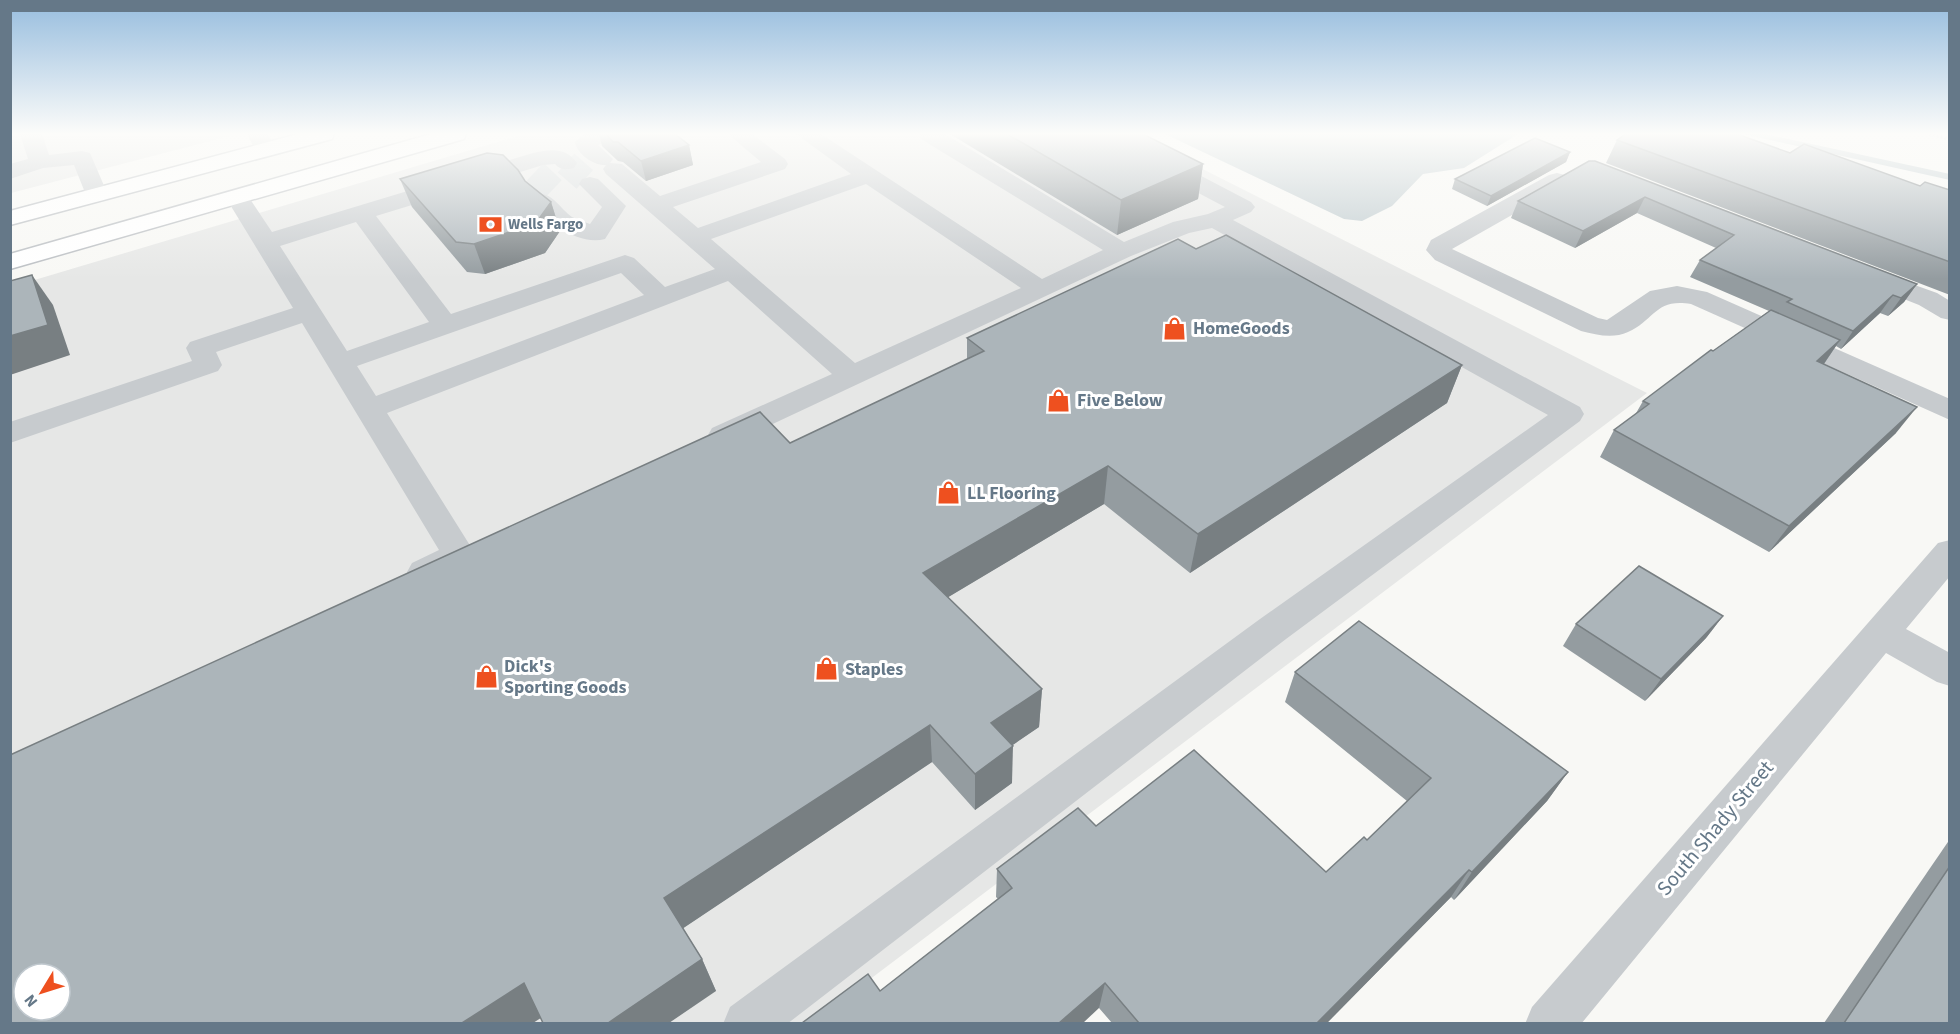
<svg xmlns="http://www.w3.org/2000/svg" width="1960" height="1034" viewBox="0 0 1960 1034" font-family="'Source Sans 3',sans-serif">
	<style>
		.built { fill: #e6e7e6; fill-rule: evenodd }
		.water { fill: #becace }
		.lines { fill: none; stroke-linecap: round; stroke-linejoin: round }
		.stream { fill: #becace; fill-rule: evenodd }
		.minor-tunnel { stroke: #d3d8da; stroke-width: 25; stroke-dasharray: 25 12; stroke-linecap: butt }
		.major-casing { stroke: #babec2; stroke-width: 3 }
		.path { stroke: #bec1c3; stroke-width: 3; stroke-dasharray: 2 2; stroke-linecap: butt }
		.minor { fill: #c7cbce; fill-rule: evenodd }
		.major { fill: #fff; fill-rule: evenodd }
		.wall { fill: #949ca0 }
		.shaded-wall { fill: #787f82 }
		.building { fill: #acb5ba; stroke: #787f82; stroke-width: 1.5; fill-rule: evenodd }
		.labels { text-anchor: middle; stroke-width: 6; stroke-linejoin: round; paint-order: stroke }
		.far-poi-label { font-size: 15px; font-weight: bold; fill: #657888; stroke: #fff; text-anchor: start }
		.poi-label { font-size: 18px; font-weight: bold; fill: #657888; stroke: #fff; text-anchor: start }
		.near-street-label { font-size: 21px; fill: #657888; stroke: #fff }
	</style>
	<rect width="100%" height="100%" fill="#f8f8f5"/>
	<g class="built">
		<polygon points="11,134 237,134 11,193"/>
		<path d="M524,134H1133L1647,393L812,1023L11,1024V287ZM24,974H60V1010H24Z"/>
	</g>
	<polygon class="water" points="1165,134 1518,134 1464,168 1423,174 1392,206 1362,221 1344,219"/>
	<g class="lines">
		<polygon class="stream" points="1743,134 1765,134 1950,174 1950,180"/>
		<g class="minor-tunnel">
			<polyline points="566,163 590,184"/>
			<polyline points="535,172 559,195"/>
		</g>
		<defs>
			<g id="major">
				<polygon points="298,134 334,134 332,139 10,225 10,211"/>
				<polygon points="431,134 466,134 464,139 10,269 10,254"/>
			</g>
		</defs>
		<use href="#major" class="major-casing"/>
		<polyline class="path" points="1929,134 1950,139"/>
		<g class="minor">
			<polygon points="20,134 42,134 49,155 82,151 90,153 108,195 104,200 96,202 88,200 74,165 43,168 10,179 10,164 28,159"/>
			<polygon points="247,134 268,134 277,150 274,155 266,157 258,155"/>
			<path d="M585,134H613L611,139L598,145L613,159L610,163L622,164L660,196L761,162L728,134H752L785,159L788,164L785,169L673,207L698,228L851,174L796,134H821L1042,279L1103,250L921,139L919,134H945L1124,242L1173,222L1208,214L1225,207L1096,139L1094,134H1121L1251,202L1255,207L1251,212L1233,220L1580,407L1584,414L1580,421L1286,639L787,1024H723L730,1007L1260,619L1548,415L1212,228L1189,233L1131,256L734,442L723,445L712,442L708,435L712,428L832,374L728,281L387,413L476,555L471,564L424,585L412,581L407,572L412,563L439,550L302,323L216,352L222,365L218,371L10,443V422L192,361L186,348L190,342L293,308L226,198L230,193L238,191L246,193L272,232L533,153C551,149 566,147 577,163L574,168C566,170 560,170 555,164L543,165L376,216L451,314L625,255L634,258L665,287L715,269L606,174L603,169L606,165C594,166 577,154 575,142ZM866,184L1021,288L855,363L711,239ZM356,222L429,322L347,351L280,246ZM621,273L644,295L376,396L357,366Z"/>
			<path d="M1557,173L1565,175L1568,180L1565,185L1452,249L1598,318L1607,320L1650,291L1677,286L1707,292L1950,399V420L1691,304C1655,298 1655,320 1628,332C1613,339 1597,335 1581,331L1435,260L1426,250L1431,240L1549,175Z"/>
			<path d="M590,177L598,179L626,206L605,239C578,246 544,221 529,200L533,195C552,190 558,207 572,217C577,220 585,222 590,224L602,207L579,184L582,179Z"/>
			<polygon points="1870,269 1937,293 1950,301 1950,320 1941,318 1919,305 1861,282 1857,277 1861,272"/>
			<polygon points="1950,540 1950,576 1906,629 1950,653 1950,686 1937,682 1886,653 1581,1024 1525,1024 1532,1007 1938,543"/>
		</g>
		<use href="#major" class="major"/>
	</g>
	<g class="wall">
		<polygon points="599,134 675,134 689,145 693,165 646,181 623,162 618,161 602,146"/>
		<polygon points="950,134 1143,134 1203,164 1198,199 1117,235"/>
		<polygon points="1617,140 1790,153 1920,186 1950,190 1950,295 1606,163"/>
		<polygon points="1570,152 1566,162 1487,206 1452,189 1455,179"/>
		<polygon points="1589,161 1917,284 1904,302 1888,316 1880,313 1841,349 1836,346 1824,364 1896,433 1769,552 1600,457 1614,430 1635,415 1643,401 1769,311 1690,277 1700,260 1716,248 1637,213 1575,248 1511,218 1518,201"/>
		<polygon points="400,179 525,181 551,202 560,231 545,253 485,274 467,272 412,207"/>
		<polygon points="1196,249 1462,365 1447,403 1190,573 1104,504 948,597 1042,689 1039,727 1012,745 1012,783 975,810 932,762 683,928 702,959 716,991 543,1023 790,443 967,359 967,338"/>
		<polygon points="1723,616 1706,638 1645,701 1563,646 1576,624"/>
		<polygon points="1295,672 1568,772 1547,801 1454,900 1451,897 1327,1023 1112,1023 1099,1008 880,991 998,899 996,897 997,869 1096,826 1326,872 1367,840 1407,801 1285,702"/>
		<polygon points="1950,839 1950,1023 1824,1023"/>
	</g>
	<g class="shaded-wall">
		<polygon points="689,145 693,165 646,181 641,161"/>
		<polygon points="1570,152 1566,162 1487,206 1491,196"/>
		<polygon points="1203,164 1198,199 1117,235 1121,200"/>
		<polygon points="1645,197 1637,213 1575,248 1583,231"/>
		<polygon points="551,202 560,231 545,253 485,274 474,244"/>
		<polygon points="32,275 53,305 70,355 10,375 10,336"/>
		<polygon points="1917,284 1904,302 1888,316 1901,298"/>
		<polygon points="1893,295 1880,313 1841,349 1853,331"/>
		<polygon points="1840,340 1823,365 1817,361"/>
		<polygon points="1462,365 1447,403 1190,573 1198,534"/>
		<polygon points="1917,407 1896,433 1769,552 1789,526"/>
		<polygon points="1108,466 1104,504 925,611 923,573"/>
		<polygon points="1723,616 1706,638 1645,701 1661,679"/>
		<polygon points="1042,689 1039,727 991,760 991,723"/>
		<polygon points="930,725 932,762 679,931 664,898"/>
		<polygon points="1013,746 1012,783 975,810 975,774"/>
		<polygon points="1568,772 1547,801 1454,900 1472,872"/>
		<polygon points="1469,870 1451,897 1327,1023 1317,1023"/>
		<polygon points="702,959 716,991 669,1023 608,1023"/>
		<polygon points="524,983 547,1014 533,1023 462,1023"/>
		<polygon points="1105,983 1099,1008 1083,1023 1059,1023"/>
	</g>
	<g class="building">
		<polygon points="606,134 675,134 689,145 641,161 618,142 613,142"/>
		<polygon points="1007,134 1143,134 1203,164 1121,200"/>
		<polygon points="1626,134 1737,134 1790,153 1804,144 1920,186 1925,182 1950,190 1950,262 1617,140"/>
		<polygon points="1535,138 1570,152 1491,196 1455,179"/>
		<polygon points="487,153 503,155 518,170 525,181 551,202 536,223 474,244 456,242 400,179"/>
		<polygon points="1589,161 1595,161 1917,284 1901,298 1893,295 1853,331 1787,302 1792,299 1700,260 1734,235 1645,197 1583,231 1518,201"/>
		<path d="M1226,235L1462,365L1198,534L1108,466L923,573L1042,689L991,723L1013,746L975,774L930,725L664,898L702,959L608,1023H543L524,983L462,1023H10V755L760,412L790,443L984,351L967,338L1178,239L1196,249ZM24,974H60V1010H24Z"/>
		<polygon points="32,275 48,325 10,336 10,281"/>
		<polygon points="1771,310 1840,340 1817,361 1917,407 1789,526 1614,430 1649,404 1643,401 1711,350 1713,351"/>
		<polygon points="1639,566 1723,616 1661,679 1576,624"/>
		<polygon points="1359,621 1568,772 1472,872 1469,870 1317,1023 1139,1023 1105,983 1059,1023 802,1023 868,974 880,991 1012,888 997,869 1078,808 1096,826 1194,750 1326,872 1364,837 1367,840 1431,778 1295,672"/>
		<polygon points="1950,866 1950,1023 1844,1023"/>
	</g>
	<linearGradient id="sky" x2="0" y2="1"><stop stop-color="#97bdde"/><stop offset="0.48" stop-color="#fcfcfa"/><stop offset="1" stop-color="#fcfcfa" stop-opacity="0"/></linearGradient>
	<rect width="1960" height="279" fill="url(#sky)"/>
	<defs>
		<symbol id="bank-bare" viewBox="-9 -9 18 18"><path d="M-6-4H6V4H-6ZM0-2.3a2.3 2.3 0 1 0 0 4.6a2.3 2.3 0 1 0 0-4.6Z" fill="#ee501f" stroke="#fff" stroke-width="2.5" paint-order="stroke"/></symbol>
		<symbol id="shop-bare" viewBox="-9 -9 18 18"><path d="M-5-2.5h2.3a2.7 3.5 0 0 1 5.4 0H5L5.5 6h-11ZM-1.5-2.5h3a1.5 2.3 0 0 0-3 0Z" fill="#ee501f" stroke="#fff" stroke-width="2.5" paint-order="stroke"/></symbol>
	</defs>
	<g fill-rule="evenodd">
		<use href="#bank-bare" x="474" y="208" width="33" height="33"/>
		<use href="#shop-bare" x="1158" y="312" width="33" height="33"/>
		<use href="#shop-bare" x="1042" y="384" width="33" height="33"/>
		<use href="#shop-bare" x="932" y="476" width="33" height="33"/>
		<use href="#shop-bare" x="810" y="652" width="33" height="33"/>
		<use href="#shop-bare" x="470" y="660" width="33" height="33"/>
	</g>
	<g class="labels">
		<g class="far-poi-label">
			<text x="508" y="229">Wells Fargo</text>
		</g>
		<g class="poi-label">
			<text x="1193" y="334">HomeGoods</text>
			<text x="1077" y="406">Five Below</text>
			<text x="967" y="499">LL Flooring</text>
			<text x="504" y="672">Dick's<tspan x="504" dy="21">Sporting Goods</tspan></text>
			<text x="845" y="675">Staples</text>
		</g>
		<g class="near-street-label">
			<text transform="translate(1715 828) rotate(-50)" y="7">South Shady Street</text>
		</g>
	</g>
	<rect width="1960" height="1034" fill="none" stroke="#657888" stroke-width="24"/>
	<g transform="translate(42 992) rotate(232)"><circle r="28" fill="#ffffff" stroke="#c1c9cf" stroke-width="1.5"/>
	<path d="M0-4.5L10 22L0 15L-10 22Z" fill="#ee501f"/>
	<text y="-9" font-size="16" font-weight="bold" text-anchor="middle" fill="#657888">N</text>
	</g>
</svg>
